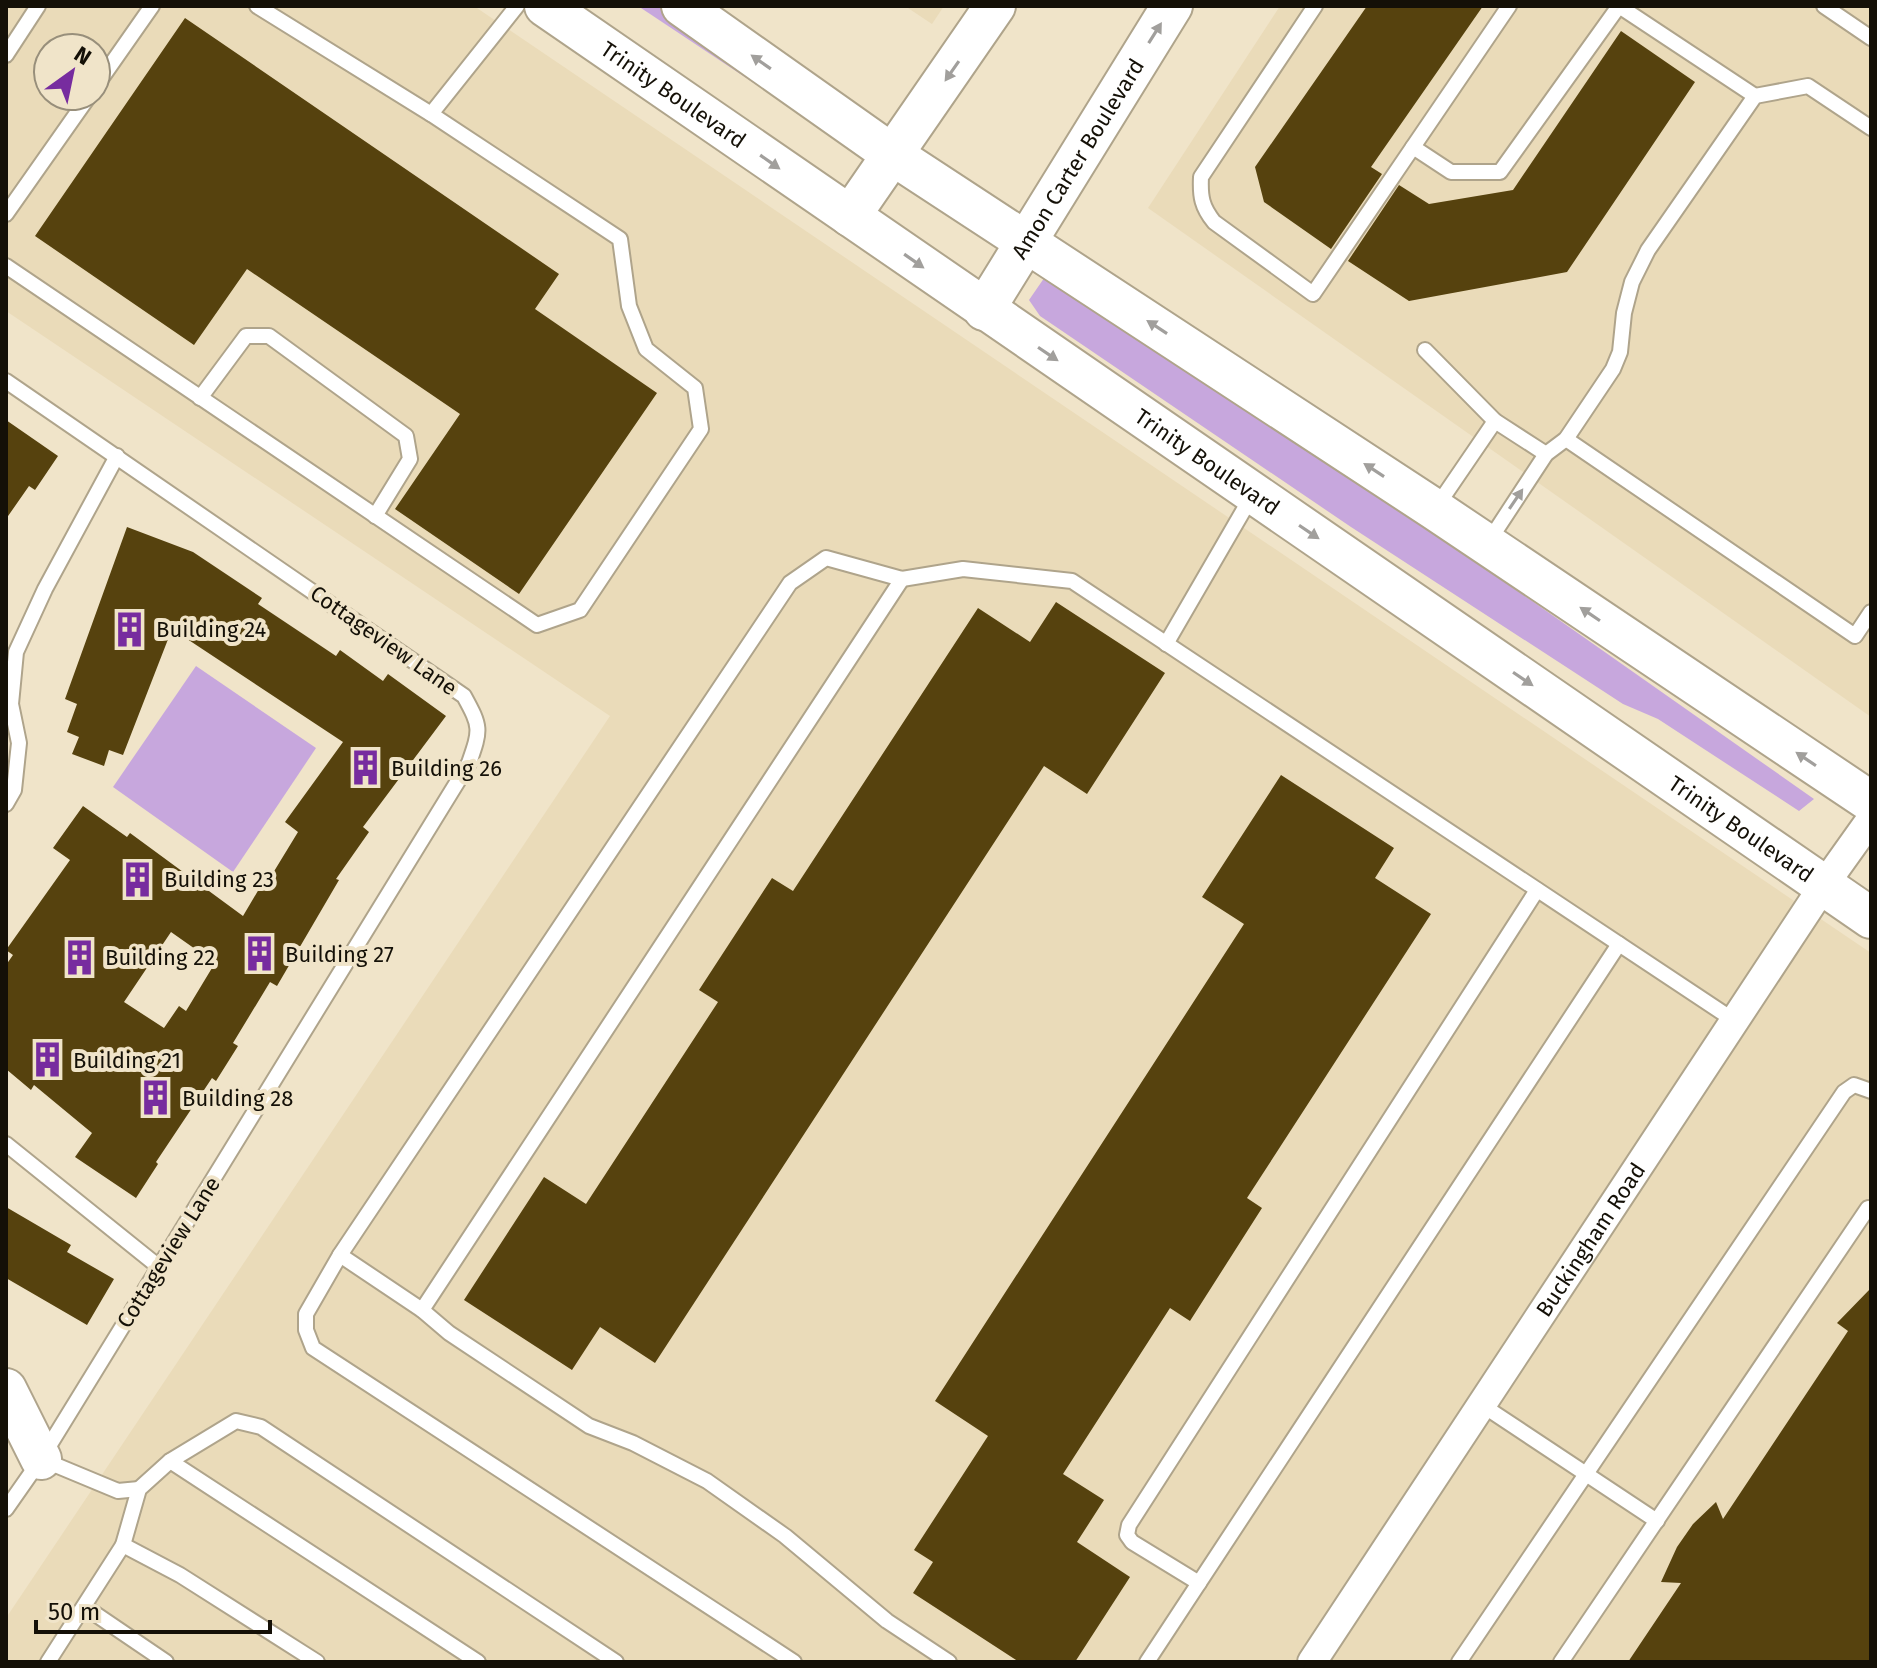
<svg xmlns="http://www.w3.org/2000/svg" width="1877" height="1668" viewBox="0 0 1877 1668" font-family="'Fira Sans',sans-serif">
	<style>
		.built { fill: #eadbb9; fill-rule: evenodd }
		.green { fill: #c7a7dd }
		.building { fill: #56420e; fill-rule: evenodd }
		.lines { fill: none; stroke-linecap: round; stroke-linejoin: round }
		.lane-casing { stroke: #afa48b; stroke-width: 18 }
		.street-casing { stroke: #afa48b; stroke-width: 32 }
		.secondary-casing { stroke: #afa48b; stroke-width: 44 }
		.lane { stroke: #fff; stroke-width: 14 }
		.street { stroke: #fff; stroke-width: 28 }
		.secondary { stroke: #fff; stroke-width: 40 }
		.oneway { fill: #a19f9c }
		.labels { text-anchor: middle; stroke-width: 8; stroke-linejoin: round; paint-order: stroke }
		.street-label { font-size: 22px; fill: #141007; stroke: #f0e4c9 }
		.poi-label { font-size: 22px; fill: #141007; stroke: #f0e4c9; text-anchor: start }
	</style>
	<rect width="100%" height="100%" fill="#f0e4c9"/>
	<g class="built">
		<path d="M6,6H474L1871,953V1662H6V1618L610,716L6,311ZM48,48H96V96H48Z"/>
		<polygon points="905,6 944,6 932,24"/>
		<polygon points="1280,6 1871,6 1871,717 1148,208"/>
	</g>
	<g class="green">
		<polygon points="638,6 659,6 841,132 838,139"/>
		<polygon points="1049,271 1535,603 1814,799 1799,811 1658,719 1623,704 1351,527 1040,316 1029,300"/>
		<polygon points="196,666 316,748 233,872 113,787"/>
	</g>
	<g class="building">
		<polygon points="1367,6 1483,6 1371,167 1382,174 1331,249 1264,202 1255,167"/>
		<polygon points="185,18 559,274 535,309 657,393 519,594 395,509 460,414 247,269 194,345 35,236"/>
		<polygon points="1621,31 1695,82 1567,272 1409,301 1348,261 1399,185 1429,204 1513,190"/>
		<polygon points="6,420 58,456 35,490 29,486 6,519"/>
		<path d="M127,527L193,552L262,598L258,604L336,656L340,650L383,681L388,674L446,716L363,827L369,832L336,879L339,880L277,986L270,982L233,1043L238,1046L216,1081L212,1078L156,1162L158,1164L136,1198L75,1157L92,1133L34,1085L31,1090L6,1069V965L13,955L6,950L70,860L53,848L83,806L127,837L130,833L243,916L259,889L262,891L298,832L285,822L343,742L172,629L123,755L109,750L104,766L72,754L79,737L67,732L77,704L65,699ZM171,932L215,963L186,1011L179,1006L164,1028L124,1002Z"/>
		<polygon points="1056,602 1165,673 1087,794 1044,766 655,1363 600,1327 572,1370 464,1300 544,1177 586,1204 718,1002 699,990 772,878 793,891 978,608 1030,642"/>
		<polygon points="1281,775 1394,848 1375,878 1431,914 1247,1198 1262,1208 1190,1321 1170,1308 1063,1474 1104,1500 1077,1542 1130,1577 1075,1662 1019,1662 913,1593 933,1562 914,1550 988,1436 935,1401 1244,924 1202,897"/>
		<polygon points="6,1207 71,1245 67,1252 114,1279 87,1325 6,1278"/>
		<polygon points="1871,1288 1871,1662 1628,1662 1681,1583 1661,1582 1677,1547 1693,1524 1716,1502 1723,1519 1848,1331 1837,1323"/>
	</g>
	<g class="lines">
		<defs>
			<g id="lane">
				<polyline points="257,6 431,114"/>
				<path d="M1315,6L1201,177C1200,197 1202,207 1214,222L1313,294L1413,147L1451,172H1500L1619,6"/>
				<polyline points="1619,6 1755,96"/>
				<polyline points="1824,6 1871,38"/>
				<polyline points="6,55 38,6"/>
				<polyline points="96,86 152,6"/>
				<polyline points="1413,147 1509,6"/>
				<polyline points="6,214 89,96"/>
				<polyline points="6,266 537,625 580,610 701,429 695,388 646,349 629,306 620,239 431,114 517,6"/>
				<polyline points="1425,350 1495,421 1546,454"/>
				<path d="M6,381L464,696C481,727 481,729 469,763L41,1459L6,1509"/>
				<polyline points="200,398 246,336 269,336 406,436 410,459 375,516"/>
				<polyline points="1566,439 1855,636 1871,612"/>
				<polyline points="1437,506 1495,421"/>
				<polyline points="1487,544 1546,454 1566,439 1613,369 1620,352 1624,313 1632,282 1648,250 1755,96 1808,86 1871,128"/>
				<polyline points="1166,644 1253,494"/>
				<polyline points="6,804 14,790 19,743 11,704 16,652 45,589 117,456"/>
				<polyline points="6,1144 159,1267"/>
				<polyline points="340,1255 422,1310 902,579"/>
				<polyline points="422,1310 449,1333 589,1426 633,1443 707,1481 785,1536 887,1621 949,1662"/>
				<polyline points="1482,1405 1657,1521"/>
				<polyline points="41,1459 118,1491 139,1489"/>
				<polyline points="170,1461 478,1662"/>
				<polyline points="123,1545 180,1575 317,1662"/>
				<polyline points="1199,1583 1132,1542 1127,1535 1129,1525 1537,890"/>
				<polyline points="85,1607 166,1662"/>
				<polyline points="48,1662 123,1545 139,1489 170,1461 236,1421 261,1427 616,1662"/>
				<polyline points="794,1662 313,1348 306,1330 306,1314 340,1255 790,583 826,558 902,579 963,569 1072,581 1735,1021"/>
				<polyline points="1147,1662 1619,944"/>
				<polyline points="1459,1662 1844,1092 1854,1085 1871,1091"/>
				<polyline points="1561,1662 1868,1208 1871,1210"/>
			</g>
			<g id="street">
				<path id="s1" d="M1312,1662L1824,885L1871,819"/>
			</g>
			<g id="secondary">
				<path id="s2" d="M545,6L1871,918"/>
				<polyline points="682,6 893,155 1434,509 1871,802"/>
				<polyline points="850,216 995,6"/>
				<path id="s3" d="M984,310L1172,6"/>
				<polyline points="6,1389 41,1459"/>
			</g>
		</defs>
		<use href="#lane" class="lane-casing"/>
		<use href="#street" class="street-casing"/>
		<use href="#secondary" class="secondary-casing"/>
		<use href="#lane" class="lane"/>
		<use href="#street" class="street"/>
		<use href="#secondary" class="secondary"/>
	</g>
	<defs><path id="oneway-solid" d="M-6-.8H1V-3.2L6.5 0L1 3.2V.8H-6Z" transform="scale(2)"/></defs>
	<g class="oneway">
		<use href="#oneway-solid" transform="translate(1155 33) rotate(-58)"/>
		<use href="#oneway-solid" transform="translate(761 62) rotate(-145)"/>
		<use href="#oneway-solid" transform="translate(952 71) rotate(125)"/>
		<use href="#oneway-solid" transform="translate(770 162) rotate(35)"/>
		<use href="#oneway-solid" transform="translate(914 261) rotate(35)"/>
		<use href="#oneway-solid" transform="translate(1157 327) rotate(-147)"/>
		<use href="#oneway-solid" transform="translate(1048 354) rotate(34)"/>
		<use href="#oneway-solid" transform="translate(1374 470) rotate(-147)"/>
		<use href="#oneway-solid" transform="translate(1516 499) rotate(-56)"/>
		<use href="#oneway-solid" transform="translate(1309 532) rotate(34)"/>
		<use href="#oneway-solid" transform="translate(1590 614) rotate(-146)"/>
		<use href="#oneway-solid" transform="translate(1523 679) rotate(34)"/>
		<use href="#oneway-solid" transform="translate(1806 759) rotate(-146)"/>
	</g>
	<defs>
		<symbol id="building-bare" viewBox="-9 -9 18 18"><path d="M-4-6H4V6H1V3H-1V6H-4ZM-2.5-4.3h1.7v1.8h-1.7ZM.8-4.3h1.7v1.8H.8ZM-2.5-1h1.7V.8h-1.7ZM.8-1h1.7V.8H.8Z" fill="#772c9f" stroke="#f0e4c9" stroke-width="2.5" paint-order="stroke"/></symbol>
	</defs>
	<g fill-rule="evenodd">
		<use href="#building-bare" x="104" y="604" width="51" height="51"/>
		<use href="#building-bare" x="340" y="742" width="51" height="51"/>
		<use href="#building-bare" x="112" y="854" width="51" height="51"/>
		<use href="#building-bare" x="234" y="928" width="51" height="51"/>
		<use href="#building-bare" x="54" y="932" width="51" height="51"/>
		<use href="#building-bare" x="22" y="1034" width="51" height="51"/>
		<use href="#building-bare" x="130" y="1072" width="51" height="51"/>
	</g>
	<g class="labels">
		<g class="street-label">
			<text dy="8" stroke="none"><textPath href="#s2" startOffset="156">Trinity Boulevard</textPath></text>
			<text dy="8" stroke="none"><textPath href="#s3" startOffset="178">Amon Carter Boulevard</textPath></text>
			<text dy="8" stroke="none"><textPath href="#s2" startOffset="804">Trinity Boulevard</textPath></text>
			<text transform="translate(384 640) rotate(35)" y="8">Cottageview Lane</text>
			<text dy="8" stroke="none"><textPath href="#s2" startOffset="1452">Trinity Boulevard</textPath></text>
			<text dy="8" stroke="none"><textPath href="#s1" startOffset="506">Buckingham Road</textPath></text>
			<text transform="translate(168 1252) rotate(-58)" y="8">Cottageview Lane</text>
		</g>
		<g class="poi-label">
			<text x="156" y="637">Building 24</text>
			<text x="391" y="776">Building 26</text>
			<text x="164" y="887">Building 23</text>
			<text x="285" y="962">Building 27</text>
			<text x="105" y="965">Building 22</text>
			<text x="73" y="1068">Building 21</text>
			<text x="182" y="1106">Building 28</text>
		</g>
	</g>
	<rect width="1877" height="1668" fill="none" stroke="#141007" stroke-width="16"/>
	<g transform="translate(72 72) rotate(33)"><circle r="38" fill="#f0e4c9" stroke="#988f7b" stroke-width="2"/>
	<path d="M0-6L14 30L0 20L-14 30Z" fill="#772c9f"/>
	<text y="-12" font-size="22" font-weight="bold" text-anchor="middle" fill="#141007">N</text>
	</g>
	<path d="M36 1620v12h234v-12" fill="none" stroke="#141007" stroke-width="4"/>
	<text x="48" y="1620" font-size="24" fill="#141007" stroke="#f0e4c9" stroke-width="6" paint-order="stroke">50 m</text>
</svg>
